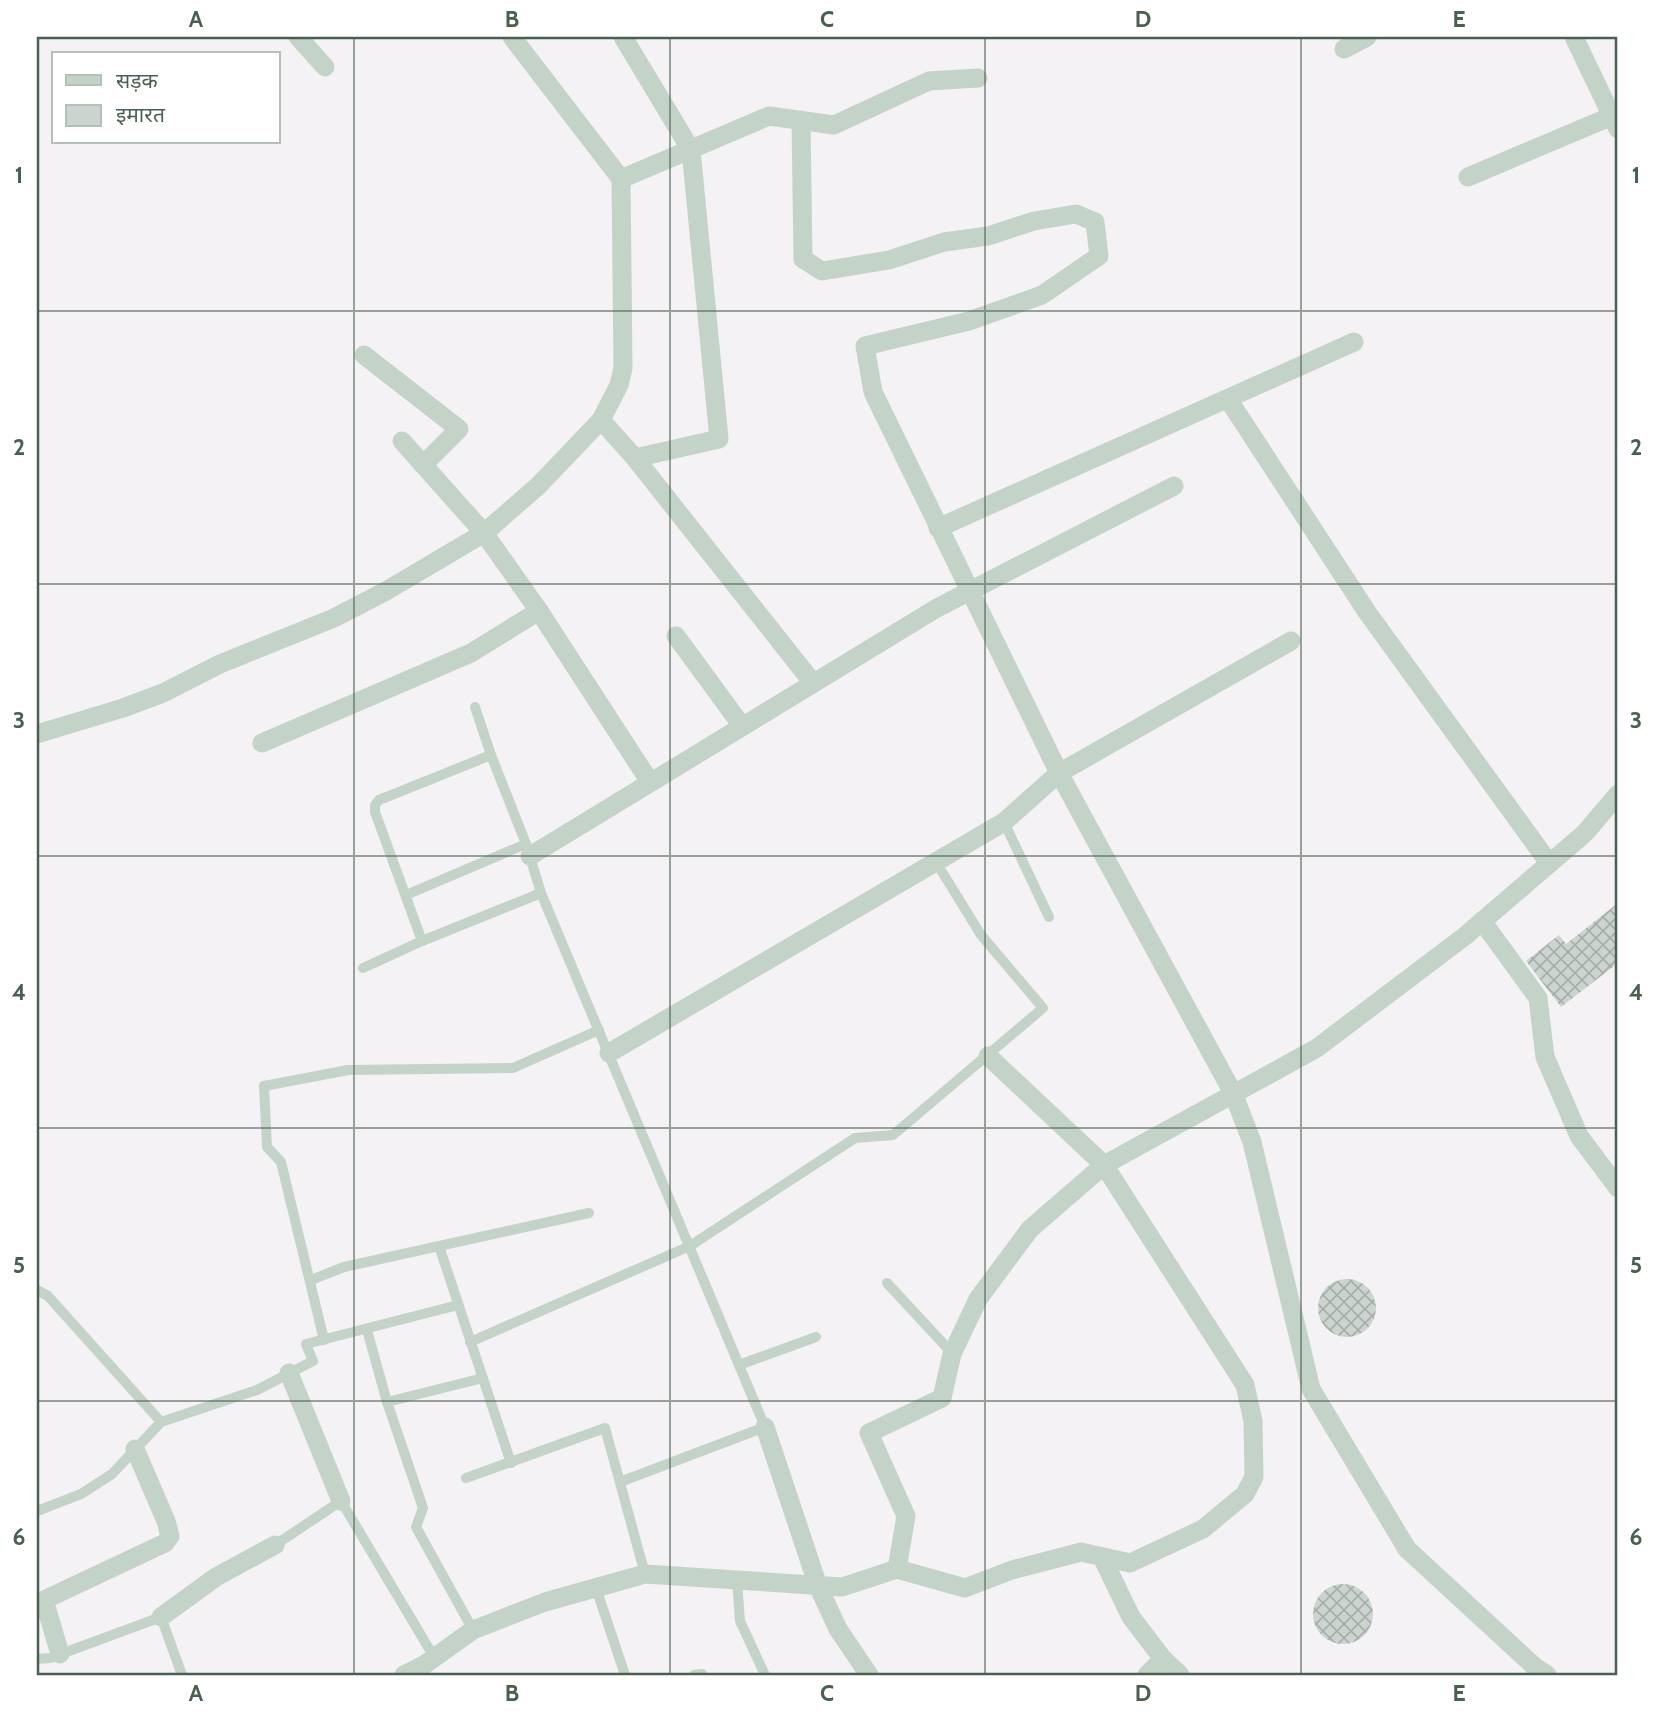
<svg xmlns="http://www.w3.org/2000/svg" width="1655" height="1712" viewBox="0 0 1655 1712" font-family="Cabin,'Noto Sans Devanagari',sans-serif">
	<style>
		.building { fill: url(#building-cross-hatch) }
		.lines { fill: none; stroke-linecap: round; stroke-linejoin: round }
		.lane { stroke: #c3d3c8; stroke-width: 10 }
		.street { stroke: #c3d3c8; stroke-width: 19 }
		.grid { fill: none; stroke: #4a5f50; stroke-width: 2; stroke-opacity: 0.55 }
		.neatline { fill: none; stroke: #4a5f50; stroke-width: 2.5 }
		.grid-label { font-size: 23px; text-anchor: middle; font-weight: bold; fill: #4a5f50 }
	</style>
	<defs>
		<pattern id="building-cross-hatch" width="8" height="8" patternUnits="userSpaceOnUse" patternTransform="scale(1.75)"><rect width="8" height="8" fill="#ccd4d0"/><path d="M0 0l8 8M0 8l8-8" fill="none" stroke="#a8afab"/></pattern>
	</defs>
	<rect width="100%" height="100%" fill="#f4f2f4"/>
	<g class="building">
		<polygon points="1618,903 1618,963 1561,1007 1526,961 1559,935 1566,944"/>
		<circle cx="1347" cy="1308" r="29"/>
		<circle cx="1343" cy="1614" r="30"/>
	</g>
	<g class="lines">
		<g class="lane">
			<polyline points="475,707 491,755"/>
			<polyline points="1004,822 1049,917"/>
			<polyline points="541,893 422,941 375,812 375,805 379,800 491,755 526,844 541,893 765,1427 620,1482"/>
			<polyline points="406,895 526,844"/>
			<polyline points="363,968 422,941"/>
			<polyline points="439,1246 511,1463"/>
			<polyline points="311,1280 344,1267 589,1213"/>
			<polyline points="887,1283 952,1353"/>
			<polyline points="37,1290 48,1296 161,1422"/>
			<polyline points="367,1330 387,1402 423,1508 416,1527 473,1630"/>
			<polyline points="324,1340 281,1162 267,1147 264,1086 348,1070 513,1068 599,1030"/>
			<polyline points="470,1342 690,1246 855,1138 893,1135 1043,1008 981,935 936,862"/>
			<polyline points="739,1365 816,1337"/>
			<polyline points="387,1402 483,1378"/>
			<polyline points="466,1478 605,1428 645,1574"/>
			<polyline points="37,1511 81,1494 112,1474 161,1422 257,1390 313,1361 306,1344 458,1305"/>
			<polyline points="275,1545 341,1501 434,1657"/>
			<polyline points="737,1581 740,1621 765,1675"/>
			<polyline points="596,1588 625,1675"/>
			<polyline points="37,1659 50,1658 161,1617 182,1675"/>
			<polyline points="694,1675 702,1674"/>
		</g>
		<g class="street">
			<polyline points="298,37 325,67"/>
			<polyline points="512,37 621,179 769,116 834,125 929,81 978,78"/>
			<polyline points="1574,37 1618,129"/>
			<polyline points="1344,49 1367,37"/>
			<polyline points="801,120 803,259 822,271 889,260 944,242 988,236 1034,221 1076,214 1095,222 1099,256 1042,295 969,321 865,346 873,392 1059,773 1233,1093 1252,1142 1311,1389 1407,1549 1535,1667 1547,1675"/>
			<polyline points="1468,177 1612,116"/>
			<polyline points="364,355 459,429 423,465"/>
			<polyline points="1228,399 1367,612 1549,863"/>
			<polyline points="601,420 635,458 719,439 691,150 623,37"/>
			<polyline points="402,441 484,533 539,611 650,782"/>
			<polyline points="635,458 813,683"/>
			<polyline points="938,528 1354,342"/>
			<polyline points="676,636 742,726"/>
			<polyline points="37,734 123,708 163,693 220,664 334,618 386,591 484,533 538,486 601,420 619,385 623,368 621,179"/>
			<polyline points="262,743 471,653 539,611"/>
			<polyline points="530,856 937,608 1174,486"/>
			<polyline points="1482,921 1538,998 1545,1057 1579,1136 1618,1188"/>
			<polyline points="609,1053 1004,822 1059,773 1291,641"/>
			<polyline points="289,1373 341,1501"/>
			<polyline points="765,1427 818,1586 838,1629 869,1675"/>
			<polyline points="1102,1557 1131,1617 1163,1659 1180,1675"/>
			<polyline points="897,1569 906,1516 869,1433 942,1398 952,1354 978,1299 1030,1229 1104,1165 1317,1048 1465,936 1585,833 1618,794"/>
			<polyline points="161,1617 216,1577 275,1545"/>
			<polyline points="60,1654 44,1600 165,1543 170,1536 166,1521 135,1449"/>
			<polyline points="404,1675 424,1665 473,1630 545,1602 645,1574 842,1587 897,1569 965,1588 1012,1570 1081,1552 1130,1563 1203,1529 1245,1494 1254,1477 1253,1421 1245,1385 1104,1165 988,1056"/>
			<polyline points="1147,1675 1163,1659"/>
		</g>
	</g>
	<path class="grid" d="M354,37V1675M670,37V1675M985,37V1675M1301,37V1675M37,311H1618M37,584H1618M37,856H1618M37,1128H1618M37,1401H1618"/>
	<rect width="1655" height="1712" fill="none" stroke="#ffffff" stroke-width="77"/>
	<rect x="52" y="52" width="228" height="91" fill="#ffffff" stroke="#b7bfb9" stroke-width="2"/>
	<rect x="66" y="75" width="35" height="10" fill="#c3d3c8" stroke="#b7bfb9" stroke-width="2"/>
	<text x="116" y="88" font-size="21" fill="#4a5f50">सड़क</text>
	<rect x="66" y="105" width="35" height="21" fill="#ccd4d0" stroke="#b7bfb9" stroke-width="2"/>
	<text x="116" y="122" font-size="21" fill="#4a5f50">इमारत</text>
	<rect x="38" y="38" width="1578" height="1636" class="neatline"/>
	<g class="grid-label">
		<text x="196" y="27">A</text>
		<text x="512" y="27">B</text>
		<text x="827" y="27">C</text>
		<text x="1143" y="27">D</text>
		<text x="1459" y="27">E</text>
		<text x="19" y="183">1</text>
		<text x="1636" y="183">1</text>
		<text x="19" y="455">2</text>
		<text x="1636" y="455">2</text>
		<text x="19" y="728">3</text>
		<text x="1636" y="728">3</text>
		<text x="19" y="1000">4</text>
		<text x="1636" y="1000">4</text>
		<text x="19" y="1273">5</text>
		<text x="1636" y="1273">5</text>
		<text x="19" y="1545">6</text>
		<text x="1636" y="1545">6</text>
		<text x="196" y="1701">A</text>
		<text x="512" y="1701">B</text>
		<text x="827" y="1701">C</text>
		<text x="1143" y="1701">D</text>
		<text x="1459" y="1701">E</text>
	</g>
</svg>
